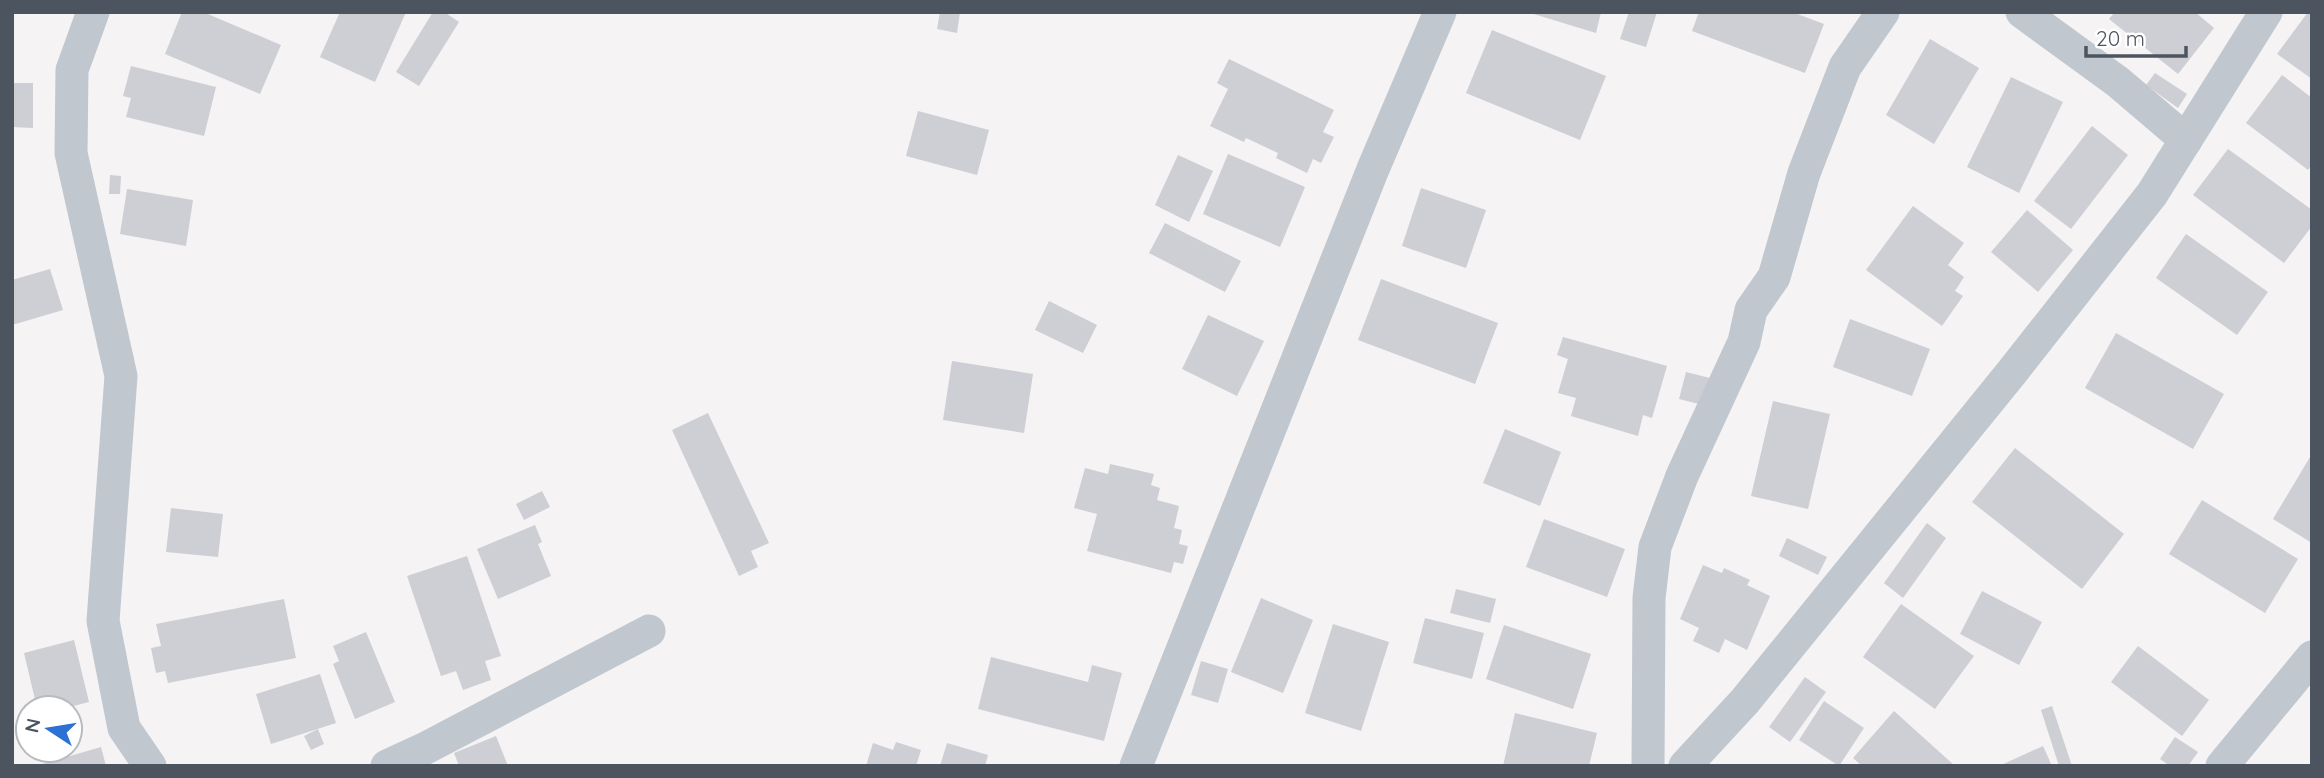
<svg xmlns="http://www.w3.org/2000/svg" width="2324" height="778" viewBox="0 0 2324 778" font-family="Quicksand,sans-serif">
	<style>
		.building { fill: #cdcfd5 }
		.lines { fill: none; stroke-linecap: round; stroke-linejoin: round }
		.minor { stroke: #c0c7ce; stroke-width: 33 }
	</style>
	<rect width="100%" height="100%" fill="#f5f3f3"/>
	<g class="building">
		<polygon points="182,12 203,12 281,45 260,94 165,54"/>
		<polygon points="340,12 406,12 375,82 320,57"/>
		<polygon points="433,12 444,12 459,22 419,86 396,72"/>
		<polygon points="940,12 960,12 957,33 937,29"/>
		<polygon points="1527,12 1601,12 1596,33"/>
		<polygon points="1629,12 1657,12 1646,47 1620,39"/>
		<polygon points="1699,12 1792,12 1824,24 1805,73 1692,31"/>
		<polygon points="2115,12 2195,12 2214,28 2178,74 2109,19"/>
		<polygon points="2308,12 2312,12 2312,79 2277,54"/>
		<polygon points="1492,30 1606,76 1580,140 1466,93"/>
		<polygon points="1930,39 1979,68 1934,144 1886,115"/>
		<polygon points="1229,59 1334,110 1323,132 1334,137 1321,163 1313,159 1307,173 1276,158 1278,153 1246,138 1244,142 1210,126 1228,89 1217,83"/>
		<polygon points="131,66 216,87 204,136 126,117 131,98 123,96"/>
		<polygon points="2155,73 2187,94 2178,108 2146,85"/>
		<polygon points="2282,75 2312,98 2312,165 2308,170 2246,123"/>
		<polygon points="2011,77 2063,102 2019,193 1967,167"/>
		<polygon points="12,83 33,83 33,128 12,127"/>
		<polygon points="918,111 989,130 977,175 906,156"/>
		<polygon points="2092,126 2128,155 2071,229 2034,201"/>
		<polygon points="2228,149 2312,210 2312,226 2284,263 2193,195"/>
		<polygon points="1228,154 1305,187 1280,247 1203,214"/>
		<polygon points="1178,155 1213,171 1189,222 1155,205"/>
		<polygon points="110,175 121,176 120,194 109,194"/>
		<polygon points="1421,188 1486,210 1466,268 1402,246"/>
		<polygon points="127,189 193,200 186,246 120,234"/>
		<polygon points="1913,206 1964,243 1948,265 1964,277 1955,291 1963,296 1942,326 1866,270"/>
		<polygon points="2027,210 2073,250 2038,292 1991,252"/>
		<polygon points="1165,223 1241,261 1225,292 1149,253"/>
		<polygon points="2186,234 2268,292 2237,335 2156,278"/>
		<polygon points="50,269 63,310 12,325 12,280"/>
		<polygon points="1381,279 1498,323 1475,384 1358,340"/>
		<polygon points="1049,301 1097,325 1083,353 1035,330"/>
		<polygon points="1208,315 1264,341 1237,396 1182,369"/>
		<polygon points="1850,319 1930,349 1912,396 1833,367"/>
		<polygon points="2116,333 2224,394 2193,449 2085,388"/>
		<polygon points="1563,337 1667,366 1652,418 1643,415 1638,436 1571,416 1576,398 1558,393 1568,359 1557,355"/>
		<polygon points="952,361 1033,374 1024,433 943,420"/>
		<polygon points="1686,372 1710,378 1703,405 1679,399"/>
		<polygon points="1773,401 1830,414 1808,509 1751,496"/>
		<polygon points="708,413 769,543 751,551 758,567 739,576 672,430"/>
		<polygon points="1505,429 1561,452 1540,506 1483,483"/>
		<polygon points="2015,448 2124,534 2082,589 1972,502"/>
		<polygon points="2310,457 2312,458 2312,543 2273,519"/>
		<polygon points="1110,464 1154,474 1151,485 1160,488 1157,500 1179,506 1174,528 1182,530 1179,544 1188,546 1183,564 1174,562 1171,573 1087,551 1097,514 1074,508 1085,468 1108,474"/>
		<polygon points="542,491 550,507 524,520 516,504"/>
		<polygon points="2202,500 2298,559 2265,613 2169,554"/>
		<polygon points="171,508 223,514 218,557 166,552"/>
		<polygon points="1544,519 1625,549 1607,597 1526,567"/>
		<polygon points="1927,523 1946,538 1903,598 1884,583"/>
		<polygon points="535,525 542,542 538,544 551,576 498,599 477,549"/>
		<polygon points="1787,538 1827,557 1818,575 1779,556"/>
		<polygon points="467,556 501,656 485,661 491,680 463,690 456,671 441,676 407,576"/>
		<polygon points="1703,565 1722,573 1724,568 1750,580 1747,585 1770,596 1747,650 1725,639 1719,653 1693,641 1699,628 1680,619"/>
		<polygon points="1456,589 1496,599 1490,623 1450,613"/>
		<polygon points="1982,591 2042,622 2019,665 1960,634"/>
		<polygon points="1261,598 1313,620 1283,693 1231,672"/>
		<polygon points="284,599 296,658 168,683 165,671 156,673 151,648 161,646 156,624"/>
		<polygon points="1901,604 1974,656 1935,709 1863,657"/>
		<polygon points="1425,618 1484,633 1472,679 1413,663"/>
		<polygon points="1333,624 1389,642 1361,731 1305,713"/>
		<polygon points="1504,625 1591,654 1573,709 1486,679"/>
		<polygon points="366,632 395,702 355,719 333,664 339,661 333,646"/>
		<polygon points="74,640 89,702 66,708 37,708 24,653"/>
		<polygon points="2138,646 2209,700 2182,736 2111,682"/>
		<polygon points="991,657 1088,682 1092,665 1122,673 1104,741 978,709"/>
		<polygon points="1201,661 1228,669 1218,703 1191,695"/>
		<polygon points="320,674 336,723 271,744 256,694"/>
		<polygon points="1805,677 1826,692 1790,742 1769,727"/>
		<polygon points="1824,701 1864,728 1839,766 1799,740"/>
		<polygon points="2052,706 2072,766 2059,766 2041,710"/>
		<polygon points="1894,711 1955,766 1862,766 1853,758"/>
		<polygon points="1515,713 1597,733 1589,766 1503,766"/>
		<polygon points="318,729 324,744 311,750 304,736"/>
		<polygon points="496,736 508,766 459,766 454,753"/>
		<polygon points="2175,737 2198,752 2188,766 2170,766 2160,759"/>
		<polygon points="896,742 921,750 916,766 866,766 873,743 893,750"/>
		<polygon points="947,743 988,755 985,766 940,766"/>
		<polygon points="2043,746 2052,766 1999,766"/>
		<polygon points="101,747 106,766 39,766 39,765"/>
	</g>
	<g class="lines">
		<g class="minor">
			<polyline points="93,12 72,70 71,153 121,376 103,621 124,728 150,766"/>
			<polyline points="2022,12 2118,82 2186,140"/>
			<polyline points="387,766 424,749 649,631"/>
			<polyline points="1136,766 1373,169 1440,12"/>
			<polyline points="1648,766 1649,598 1655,547 1682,476 1744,342 1751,310 1774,277 1804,173 1845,67 1883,12"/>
			<polyline points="1685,766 1745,701 2012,372 2152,194 2266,12"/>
			<polyline points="2222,766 2312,657"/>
		</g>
	</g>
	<rect width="2324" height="778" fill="none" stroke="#4c555f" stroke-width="28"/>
	<g transform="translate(49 729) rotate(282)"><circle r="33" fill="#ffffff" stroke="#b7bbbf" stroke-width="2"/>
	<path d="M0-5L12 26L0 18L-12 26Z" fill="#2d71d5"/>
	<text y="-10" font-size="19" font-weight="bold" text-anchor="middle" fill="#4c555f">N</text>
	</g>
	<path d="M2086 46v10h100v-10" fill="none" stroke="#4c555f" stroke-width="3.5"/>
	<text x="2096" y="46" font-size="21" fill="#4c555f" stroke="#ffffff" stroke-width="5" paint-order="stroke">20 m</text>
</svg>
